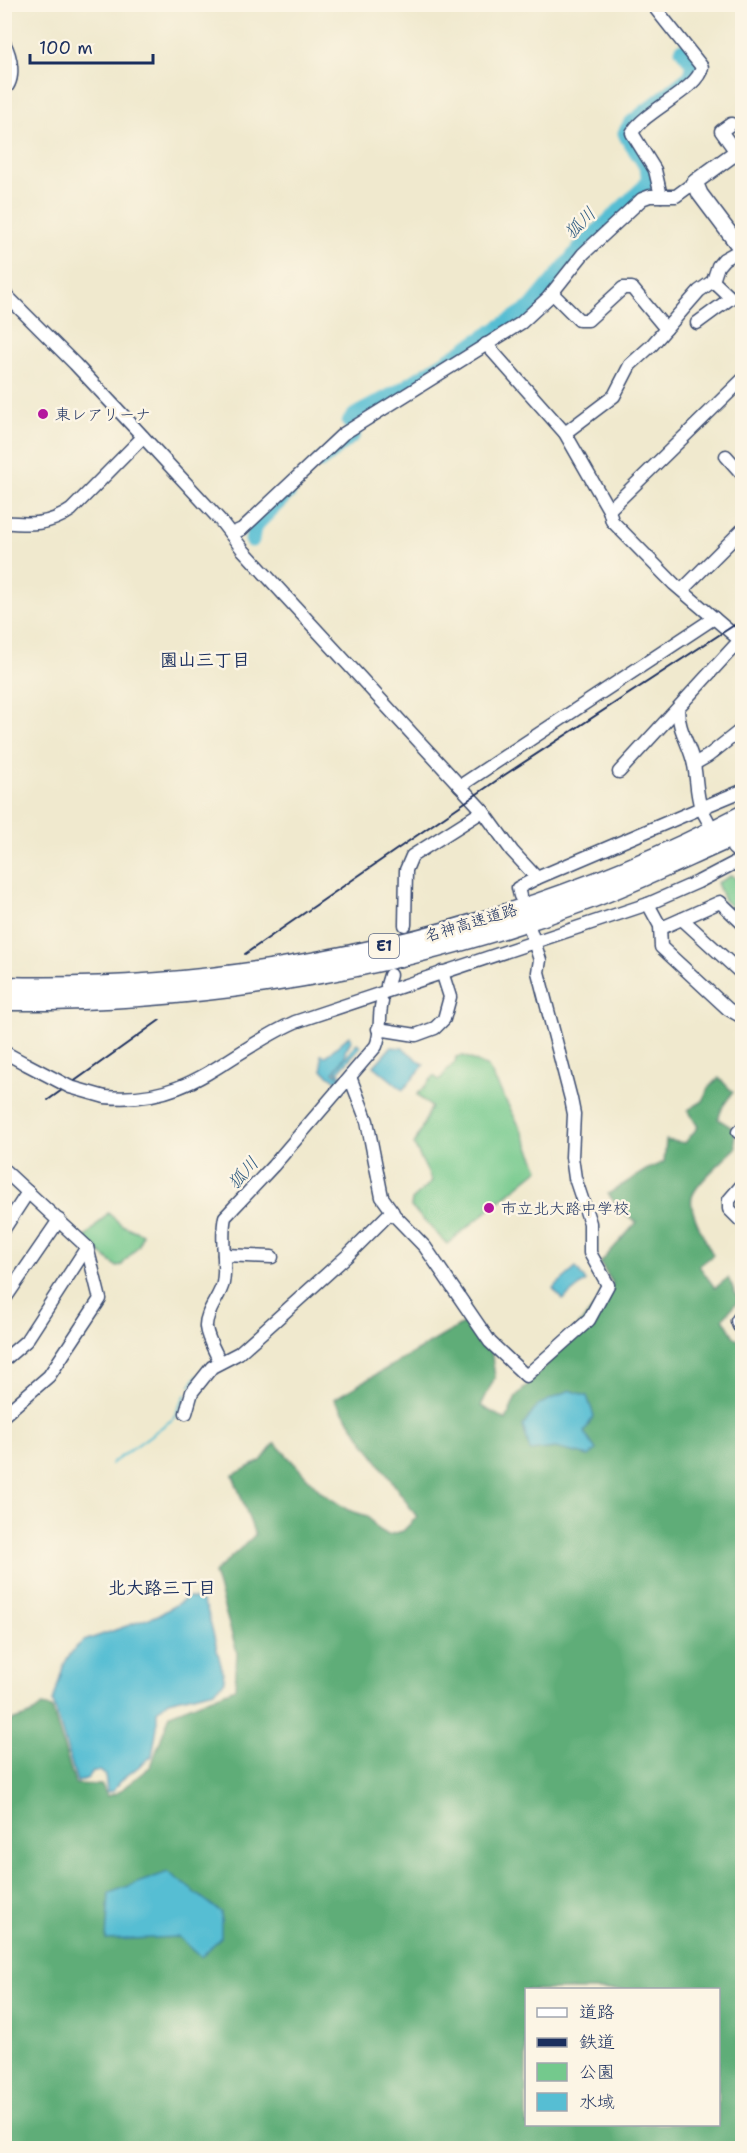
<svg xmlns="http://www.w3.org/2000/svg" width="747" height="2153" viewBox="0 0 747 2153" font-family="'Shantell Sans','Klee One',sans-serif">
	<style>
		.green { fill: #74c98d; stroke: #487c76; stroke-width: 1.5 }
		.forest { fill: #5fad78; stroke: #3d6e6b; stroke-width: 1.5; fill-rule: evenodd }
		.water { fill: #56bed3; stroke: #387698; stroke-width: 1.5 }
		.lines { fill: none; stroke-linecap: round; stroke-linejoin: round }
		.stream { stroke: #56bed3; stroke-width: 2 }
		.river { stroke: #56bed3; stroke-width: 15 }
		.minor-casing { stroke: #3b4b6f; stroke-width: 15 }
		.major-casing { stroke: #3b4b6f; stroke-width: 18 }
		.highway-casing { stroke: #3b4b6f; stroke-width: 21 }
		.minor { stroke: #fff; stroke-width: 12 }
		.major { stroke: #fff; stroke-width: 15 }
		.highway { stroke: #fff; stroke-width: 18 }
		.rail { stroke: #1b2f5e; stroke-width: 2 }
		.minor-bridge-casing { stroke: #3b4b6f; stroke-width: 15; stroke-linecap: butt }
		.minor-bridge { stroke: #fff; stroke-width: 12 }
		.poi-dot { fill: #b5179e; stroke: #fcf5e5; stroke-width: 2 }
		.labels { text-anchor: middle; stroke-width: 5; stroke-linejoin: round; paint-order: stroke }
		.shield { fill: #fcf5e5; stroke: #5e6a86; stroke-width: 1.5 }
		.shield-label { font-size: 15px; font-weight: bold; fill: #1b2f5e }
		.poi-label { font-size: 16px; fill: #1b2f5e; stroke: #fcf5e5; text-anchor: start }
		.street-label { font-size: 16px; fill: #1b2f5e; stroke: #fcf5e5 }
		.water-label { font-size: 18px; font-style: italic; fill: #2d5a81; stroke: #fcf5e5 }
		.neighbourhood-label { font-size: 18px; font-weight: bold; fill: #1b2f5e; stroke: #fcf5e5 }
	</style>
	<rect width="100%" height="100%" fill="#fcf5e5"/>
	<filter id="ink" filterUnits="userSpaceOnUse"><feTurbulence type="fractalNoise" baseFrequency=".0167" numOctaves="2"/><feDisplacementMap in="SourceGraphic" scale="12" xChannelSelector="R" yChannelSelector="G"/><feConvolveMatrix kernelMatrix="1 2 1 2 8 2 1 2 1" color-interpolation-filters="sRGB"/></filter>
	<filter id="wash" filterUnits="userSpaceOnUse"><feTurbulence type="fractalNoise" baseFrequency=".008" numOctaves="4" result="noise"/><feDisplacementMap in="SourceGraphic" scale="24" xChannelSelector="R" yChannelSelector="G"/><feGaussianBlur stdDeviation="1.35" result="paint"/><feColorMatrix in="noise" values="0 0 0 0 0 0 0 0 0 0 0 0 0 0 0 0 0 1.4 0 .05"/><feComposite in="paint" operator="in"/></filter>
	<g filter="url(#wash)">
		<rect width="100%" height="100%" fill="#f0e9ce"/>
		<g class="green">
			<polygon points="732,875 742,886 742,902 735,910 724,900 717,883"/>
			<polygon points="464,1056 488,1067 522,1131 539,1169 447,1244 411,1207 412,1200 432,1181 414,1145 431,1107 417,1095 434,1076 439,1080 455,1062 456,1057"/>
			<polygon points="108,1213 122,1225 142,1234 139,1245 121,1266 117,1267 84,1239"/>
		</g>
		<path class="forest" d="M719,1078L733,1092L723,1106L718,1119L734,1129L736,1148C725,1159 696,1183 692,1197C688,1211 707,1242 713,1255L699,1266L715,1288L728,1278L739,1300L723,1318L734,1337L742,1343V2148H5L4,1846L7,1843L5,1839V1731L11,1721L30,1715L42,1706L52,1708L75,1784L102,1785L107,1796L117,1793L151,1766L170,1714L235,1688L237,1652L214,1573L255,1535L233,1475L261,1461L275,1443L321,1492L348,1510L367,1516L378,1529L388,1535L403,1531L417,1517L334,1399L468,1321L491,1349L495,1377L481,1406L506,1420L516,1397L549,1362L613,1284L600,1263L637,1222L624,1214L608,1194L646,1170L664,1162L666,1140L685,1143L698,1127L688,1110L703,1101L709,1087ZM526,1990H718V2124H526Z"/>
		<g class="water">
			<polygon points="349,1036 352,1039 345,1051 345,1056 334,1072 341,1080 339,1083 322,1070 321,1055 326,1056"/>
			<polygon points="357,1043 361,1046 338,1072 343,1077 342,1079 337,1075 336,1069"/>
			<polygon points="391,1047 403,1048 424,1065 403,1090 374,1066"/>
			<polygon points="576,1268 586,1281 562,1300 553,1288"/>
			<polygon points="570,1390 587,1396 594,1416 584,1432 596,1450 589,1456 555,1448 530,1451 523,1426 538,1405"/>
			<polygon points="188,1597 201,1600 207,1609 225,1681 215,1690 168,1701 157,1711 157,1727 152,1756 119,1782 113,1791 107,1792 105,1775 100,1771 93,1771 88,1778 77,1782 53,1702 63,1667 68,1657 75,1648 84,1641 161,1614"/>
			<polygon points="168,1872 221,1912 221,1937 201,1957 179,1937 106,1940 109,1893"/>
		</g>
		<g class="lines">
			<g class="stream">
				<polyline points="190,1386 197,1376"/>
				<polyline points="111,1464 173,1419 186,1394"/>
			</g>
			<g class="river">
				<path d="M349,422L355,415L399,391L531,307L580,248L645,186C657,168 630,149 625,133L630,124L692,75V63L682,50"/>
				<polyline points="321,461 353,435 354,432"/>
				<polyline points="252,540 254,527 289,492"/>
			</g>
		</g>
	</g>
	<g filter="url(#ink)">
		<g class="lines">
			<defs>
				<g id="minor">
					<path d="M652,4L702,67C698,90 645,110 632,133L655,170L661,196"/>
					<path d="M4,43C11,56 16,79 4,90"/>
					<polyline points="731,124 721,131 736,152"/>
					<polyline points="4,293 75,364 134,427 220,520 243,550 483,811 512,851 537,878 701,808 708,821"/>
					<polyline points="552,293 579,320 588,320 623,288 632,288 666,329"/>
					<polyline points="697,323 731,298 713,281"/>
					<polyline points="486,344 565,433 609,510 612,521 674,584 742,642"/>
					<polyline points="565,433 614,396 630,365 652,345 699,291 713,281 718,266 724,259 742,249"/>
					<polyline points="726,456 742,474"/>
					<polyline points="609,510 742,380"/>
					<path d="M4,522C30,525 49,525 71,510L143,437"/>
					<polyline points="231,534 242,529 343,434 521,323 548,298 583,254 642,199 650,196 676,196 695,182"/>
					<polyline points="682,590 742,530"/>
					<path d="M678,709C678,730 690,745 694,765C697,780 696,793 701,808L742,791"/>
					<polyline points="694,764 708,756 742,729"/>
					<polyline points="619,772 740,640"/>
					<polyline points="460,786 714,618"/>
					<polyline points="733,848 742,856"/>
					<polyline points="520,896 518,888 537,878"/>
					<polyline points="648,904 660,926 661,947 728,1009 742,1017"/>
					<polyline points="682,919 742,974"/>
					<polyline points="405,925 406,870 412,856 483,811"/>
					<polyline points="660,926 666,926 720,902 742,923"/>
					<polyline points="387,985 390,975"/>
					<polyline points="378,1029 416,1035 435,1028 444,1019 450,997 442,972"/>
					<polyline points="4,1052 26,1064"/>
					<path d="M105,1097C190,1105 224,1054 295,1022L648,904L698,882L742,859"/>
					<polyline points="738,1132 742,1128"/>
					<polyline points="4,1170 87,1247 100,1299 49,1376 4,1415"/>
					<polyline points="742,1185 729,1200 729,1209 742,1222"/>
					<polyline points="392,1211 394,1215 425,1247 490,1342 526,1376 589,1320 608,1285 590,1253 590,1223 575,1178 572,1157 574,1114 571,1099 538,972 540,960 530,929"/>
					<polyline points="4,1229 28,1192"/>
					<polyline points="224,1255 272,1257"/>
					<polyline points="4,1300 59,1220"/>
					<polyline points="742,1314 737,1321 739,1326 742,1328"/>
					<polyline points="4,1360 26,1341 87,1247"/>
					<path d="M220,1362C215,1351 207,1338 206,1327C205,1312 220,1297 223,1283C227,1261 220,1239 225,1217L273,1166L376,1046C382,1033 378,1017 382,1002"/>
					<polyline points="186,1413 192,1392 212,1367 239,1353 347,1256 392,1211 382,1197 367,1121 350,1077"/>
				</g>
				<polyline id="major" points="742,148 695,182 700,194 742,250"/>
				<g id="highway">
					<path d="M4,986C256,993 519,932 742,815"/>
					<path d="M4,1001C203,1003 403,970 588,900C641,880 691,855 742,833"/>
				</g>
			</defs>
			<use href="#minor" class="minor-casing"/>
			<use href="#major" class="major-casing"/>
			<use href="#highway" class="highway-casing"/>
			<use href="#minor" class="minor"/>
			<use href="#major" class="major"/>
			<use href="#highway" class="highway"/>
			<g class="rail">
				<polyline points="245,954 506,774 742,620"/>
				<polyline points="48,1100 160,1020"/>
			</g>
			<defs>
				<polyline id="minor-bridge" points="26,1064 70,1087 105,1097"/>
			</defs>
			<use href="#minor-bridge" class="minor-bridge-casing"/>
			<use href="#minor-bridge" class="minor-bridge"/>
		</g>
	</g>
	<g class="poi-dot">
		<circle cx="43" cy="414" r="6"/>
		<circle cx="489" cy="1208" r="6"/>
	</g>
	<g class="labels">
		<rect class="shield" x="369" y="934" width="30" height="24" rx="4.5"/>
		<g class="shield-label">
			<text x="384" y="951">E1</text>
		</g>
		<g class="poi-label">
			<text x="55" y="420">東レアリーナ</text>
			<text x="501" y="1214">市立北大路中学校</text>
		</g>
		<g class="street-label">
			<text transform="translate(471 922) rotate(-17)" y="6">名神高速道路</text>
		</g>
		<g class="water-label">
			<text transform="translate(580 223) rotate(-45)" y="6">狐川</text>
			<text transform="translate(243 1173) rotate(-48)" y="6">狐川</text>
		</g>
		<g class="neighbourhood-label">
			<text x="205" y="666">園山三丁目</text>
			<text x="162" y="1594">北大路三丁目</text>
		</g>
	</g>
	<rect width="747" height="2153" fill="none" stroke="#fcf5e5" stroke-width="24"/>
	<rect x="525" y="1988" width="195" height="138" fill="#fcf5e5" stroke="#a2a6af" stroke-width="1.5"/>
	<rect x="537" y="2008" width="30" height="9" fill="#ffffff" stroke="#a2a6af" stroke-width="1.5"/>
	<text x="579" y="2018" font-size="18" fill="#1b2f5e">道路</text>
	<rect x="537" y="2038" width="30" height="9" fill="#1b2f5e" stroke="#a2a6af" stroke-width="1.5"/>
	<text x="579" y="2048" font-size="18" fill="#1b2f5e">鉄道</text>
	<rect x="537" y="2063" width="30" height="18" fill="#74c98d" stroke="#a2a6af" stroke-width="1.5"/>
	<text x="579" y="2078" font-size="18" fill="#1b2f5e">公園</text>
	<rect x="537" y="2093" width="30" height="18" fill="#56bed3" stroke="#a2a6af" stroke-width="1.5"/>
	<text x="579" y="2108" font-size="18" fill="#1b2f5e">水域</text>
	<path d="M30 54v9h123v-9" fill="none" stroke="#1b2f5e" stroke-width="3"/>
	<text x="39" y="54" font-size="18" fill="#1b2f5e" stroke="#fcf5e5" stroke-width="4.5" paint-order="stroke">100 m</text>
</svg>
